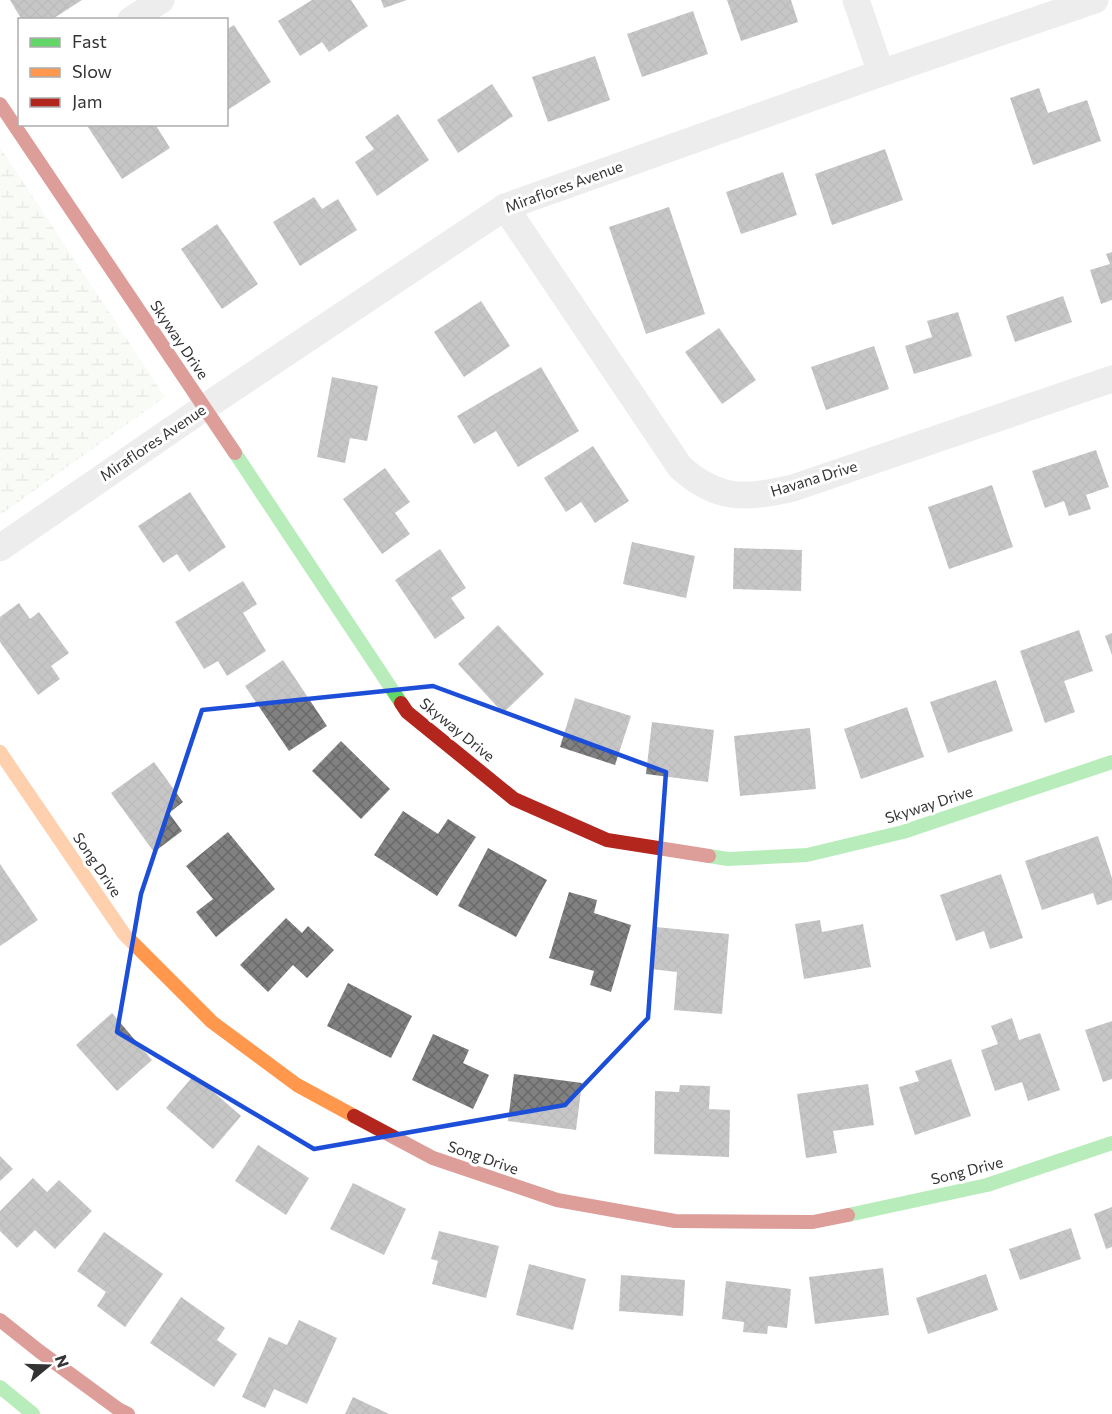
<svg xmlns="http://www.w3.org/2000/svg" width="1112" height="1414" viewBox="0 0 1112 1414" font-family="Commissioner,sans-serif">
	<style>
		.wetland { fill: url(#wetland-marsh) }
		.building { fill: url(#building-cross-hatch) }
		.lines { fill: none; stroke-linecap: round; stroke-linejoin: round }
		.street { stroke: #d7d7d7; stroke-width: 27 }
		.fast { stroke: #63d668; stroke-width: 14 }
		.slow { stroke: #ff974d; stroke-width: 14 }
		.jam { stroke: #b3261e; stroke-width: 14 }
		.marked { fill: none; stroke: #1d4ed8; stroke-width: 4.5; stroke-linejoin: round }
		.labels { text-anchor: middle; stroke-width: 6; stroke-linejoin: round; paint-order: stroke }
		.street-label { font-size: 15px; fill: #333; stroke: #fff }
	</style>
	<defs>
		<pattern id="wetland-marsh" width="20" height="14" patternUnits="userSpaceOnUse" patternTransform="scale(1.5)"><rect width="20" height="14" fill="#f1f5ed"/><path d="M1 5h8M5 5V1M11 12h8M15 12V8" fill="none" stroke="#cfd2cc"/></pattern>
		<pattern id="building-cross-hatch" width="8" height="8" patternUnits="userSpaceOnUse" patternTransform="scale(1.5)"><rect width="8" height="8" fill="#818181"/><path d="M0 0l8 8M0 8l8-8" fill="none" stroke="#6a6a6a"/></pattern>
	</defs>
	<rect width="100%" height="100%" fill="#fff"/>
	<polygon class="wetland" points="0,147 165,397 0,515"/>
	<g class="building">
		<polygon points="10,0 82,0 51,20 22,20"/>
		<polygon points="312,0 351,0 368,26 329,52 322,42 300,56 278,21"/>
		<polygon points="381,0 407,0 384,8"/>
		<polygon points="727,0 791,0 798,22 741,41"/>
		<polygon points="693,11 708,54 642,77 627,34"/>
		<polygon points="234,25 271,82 226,111 226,30"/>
		<polygon points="595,56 610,100 548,122 532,77"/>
		<polygon points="492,84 513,116 458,153 437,120"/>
		<polygon points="1039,88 1048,113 1087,100 1101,141 1033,165 1010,98"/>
		<polygon points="398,114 429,160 377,196 355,162 374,149 365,137"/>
		<polygon points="86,124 155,124 170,148 122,179"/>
		<polygon points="885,149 903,200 832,225 815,174"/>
		<polygon points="783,172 797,215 741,234 726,192"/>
		<polygon points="314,197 322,209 338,199 357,230 300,266 273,222"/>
		<polygon points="669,207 705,314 646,334 609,227"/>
		<polygon points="217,224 258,284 222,309 181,249"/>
		<polygon points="1112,252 1112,300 1101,304 1090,270 1110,264 1106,254"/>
		<polygon points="1063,296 1072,322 1015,342 1006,316"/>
		<polygon points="481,301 510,346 464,377 434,332"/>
		<polygon points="958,312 972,356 914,374 905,346 932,337 927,321"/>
		<polygon points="719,328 756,380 722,404 685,352"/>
		<polygon points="874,346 889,389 826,410 811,367"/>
		<polygon points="541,367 579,431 518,467 496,431 474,444 457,416"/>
		<polygon points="332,377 378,386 367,441 350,438 345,463 317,457"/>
		<polygon points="593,446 629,501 595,523 581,502 566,512 544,478"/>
		<polygon points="1096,450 1109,487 1086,495 1091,509 1069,516 1064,501 1045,508 1032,471"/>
		<polygon points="385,468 410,502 395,513 410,534 382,554 343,499"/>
		<polygon points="992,485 1013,547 949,569 928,507"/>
		<polygon points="190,492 226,547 189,572 177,554 163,563 138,526"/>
		<polygon points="632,542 695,556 686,598 623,584"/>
		<polygon points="734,548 802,550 801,591 733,589"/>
		<polygon points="440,549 466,588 451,598 465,618 435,639 395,580"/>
		<polygon points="243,581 257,604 243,613 266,651 227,676 218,661 204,669 175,622"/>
		<polygon points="19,603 30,619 39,612 69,653 51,666 60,679 38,695 0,642 0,617"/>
		<polygon points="498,625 544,674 503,713 458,664"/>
		<polygon points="1079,630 1093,671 1064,681 1075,712 1045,723 1020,651"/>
		<polygon points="1112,633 1112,655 1105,636"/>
		<polygon points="283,660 327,726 289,751 245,686"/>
		<polygon points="996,680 1013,731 948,753 930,702"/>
		<polygon points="575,698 631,716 615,765 560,747"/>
		<polygon points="907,707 924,757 861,779 844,729"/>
		<polygon points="652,722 714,730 708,782 646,774"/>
		<polygon points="810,728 816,789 740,796 734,736"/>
		<polygon points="341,741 390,789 361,819 312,771"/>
		<polygon points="154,762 183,802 169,813 182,831 154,852 111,793"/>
		<polygon points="403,811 438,834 448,819 476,837 437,896 374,855"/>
		<polygon points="228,832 275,889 216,937 196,912 213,899 186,866"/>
		<polygon points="1098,836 1112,878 1112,900 1097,905 1093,893 1042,910 1025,861"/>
		<polygon points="488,848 547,880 516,937 458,906"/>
		<polygon points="0,864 38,920 0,946"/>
		<polygon points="1001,874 1023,938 990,949 984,931 956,941 940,895"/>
		<polygon points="569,892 597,900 594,913 631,925 611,992 590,985 594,971 549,958"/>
		<polygon points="286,918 302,933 308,926 334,950 307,978 293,965 268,992 240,965"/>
		<polygon points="820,920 822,932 863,924 871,967 804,979 795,924"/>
		<polygon points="655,927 729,934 722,1014 674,1010 677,972 651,969"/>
		<polygon points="348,983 412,1016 391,1058 327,1026"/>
		<polygon points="112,1013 152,1060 117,1091 76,1045"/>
		<polygon points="1012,1018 1019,1040 1040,1033 1060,1090 1028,1101 1022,1082 995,1091 981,1050 998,1044 991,1026"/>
		<polygon points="1112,1021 1112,1079 1103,1082 1085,1030"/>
		<polygon points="433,1034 469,1050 463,1063 489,1075 473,1109 412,1080"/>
		<polygon points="951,1059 971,1116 915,1135 899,1087 919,1081 915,1071"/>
		<polygon points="514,1074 582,1083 576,1130 508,1121"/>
		<polygon points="194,1075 241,1116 213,1149 166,1108"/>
		<polygon points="868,1084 874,1125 833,1131 837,1153 806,1158 797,1094"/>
		<polygon points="680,1085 710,1086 709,1109 730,1110 729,1157 654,1154 655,1091 679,1092"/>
		<polygon points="258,1145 309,1178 286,1215 235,1181"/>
		<polygon points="0,1156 13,1169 0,1181"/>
		<polygon points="33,1178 47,1192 59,1180 92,1211 55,1249 35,1230 17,1248 0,1231 0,1211"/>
		<polygon points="353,1183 406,1209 384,1255 330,1229"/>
		<polygon points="1112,1207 1112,1247 1106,1249 1094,1214"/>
		<polygon points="1071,1228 1081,1259 1020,1280 1009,1249"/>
		<polygon points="439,1231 499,1246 486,1298 432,1284 438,1261 431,1259"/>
		<polygon points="104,1232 163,1274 125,1327 97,1306 106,1292 77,1271"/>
		<polygon points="529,1264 586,1279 573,1330 516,1315"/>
		<polygon points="883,1268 889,1315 815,1324 809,1277"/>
		<polygon points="986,1274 998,1310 928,1334 916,1298"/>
		<polygon points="621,1275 685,1280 683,1316 619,1311"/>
		<polygon points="726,1281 791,1289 787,1328 768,1326 767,1334 743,1332 744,1322 722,1319"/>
		<polygon points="181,1297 225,1328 217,1340 237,1354 214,1387 150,1343"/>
		<polygon points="299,1320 337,1338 307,1404 274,1389 265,1408 242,1397 269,1337 287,1345"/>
		<polygon points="353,1397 389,1414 345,1414"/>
	</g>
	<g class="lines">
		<g class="street">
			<polyline points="856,0 881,73"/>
			<polyline points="131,20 161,0"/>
			<path d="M505,207L680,467C717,501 747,499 793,488L1112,379"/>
			<polyline points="0,548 205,407 505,207 881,73 1095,0"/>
		</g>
		<g class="fast">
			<polyline points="235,453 401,703"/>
			<polyline points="709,856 728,859 807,855 903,832 1112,762"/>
			<polyline points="848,1215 987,1185 1112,1143"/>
			<polyline points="0,1387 33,1414"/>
		</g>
		<polyline class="slow" points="0,752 124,934 212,1022 297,1085 354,1116"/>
		<g class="jam">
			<polyline points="0,104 235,453"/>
			<polyline points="401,703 407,712 514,799 607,840 709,856"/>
			<polyline points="354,1116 433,1158 557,1200 675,1221 813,1222 848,1215"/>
			<polyline points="0,1320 39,1351 118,1409 128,1414"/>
		</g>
	</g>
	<path d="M0 0H1112V1414H0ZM433,686L666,772L648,1018L565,1105L314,1149L117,1032L141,894L202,710Z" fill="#fff" fill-opacity=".55" fill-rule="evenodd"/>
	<path class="marked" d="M433,686L666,772L648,1018L565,1105L314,1149L117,1032L141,894L202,710Z"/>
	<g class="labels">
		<g class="street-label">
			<text transform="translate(564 187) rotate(-20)" y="5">Miraflores Avenue</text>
			<text transform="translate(179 340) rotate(56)" y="5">Skyway Drive</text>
			<text transform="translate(153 443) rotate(-34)" y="5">Miraflores Avenue</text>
			<text transform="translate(814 479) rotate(-17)" y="5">Havana Drive</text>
			<text transform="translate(457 730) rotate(39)" y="5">Skyway Drive</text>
			<text transform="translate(929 805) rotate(-18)" y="5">Skyway Drive</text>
			<text transform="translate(97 865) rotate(56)" y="5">Song Drive</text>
			<text transform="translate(483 1158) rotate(19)" y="5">Song Drive</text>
			<text transform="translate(967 1171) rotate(-14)" y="5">Song Drive</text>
		</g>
	</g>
	<rect x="18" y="18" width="210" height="108" fill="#ffffff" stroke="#adadad" stroke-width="1.5"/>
	<rect x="30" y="38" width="30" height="9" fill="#63d668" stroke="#adadad" stroke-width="1.5"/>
	<text x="72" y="48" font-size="18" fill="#333333">Fast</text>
	<rect x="30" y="68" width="30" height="9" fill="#ff974d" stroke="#adadad" stroke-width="1.5"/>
	<text x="72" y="78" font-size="18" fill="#333333">Slow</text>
	<rect x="30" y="98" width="30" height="9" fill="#b3261e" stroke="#adadad" stroke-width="1.5"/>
	<text x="72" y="108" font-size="18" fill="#333333">Jam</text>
	<g transform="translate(48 1366) rotate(71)" stroke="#ffffff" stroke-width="4.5" paint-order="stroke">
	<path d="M0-4.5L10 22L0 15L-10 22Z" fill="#333333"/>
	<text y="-9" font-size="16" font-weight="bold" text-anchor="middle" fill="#333333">N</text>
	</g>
</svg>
